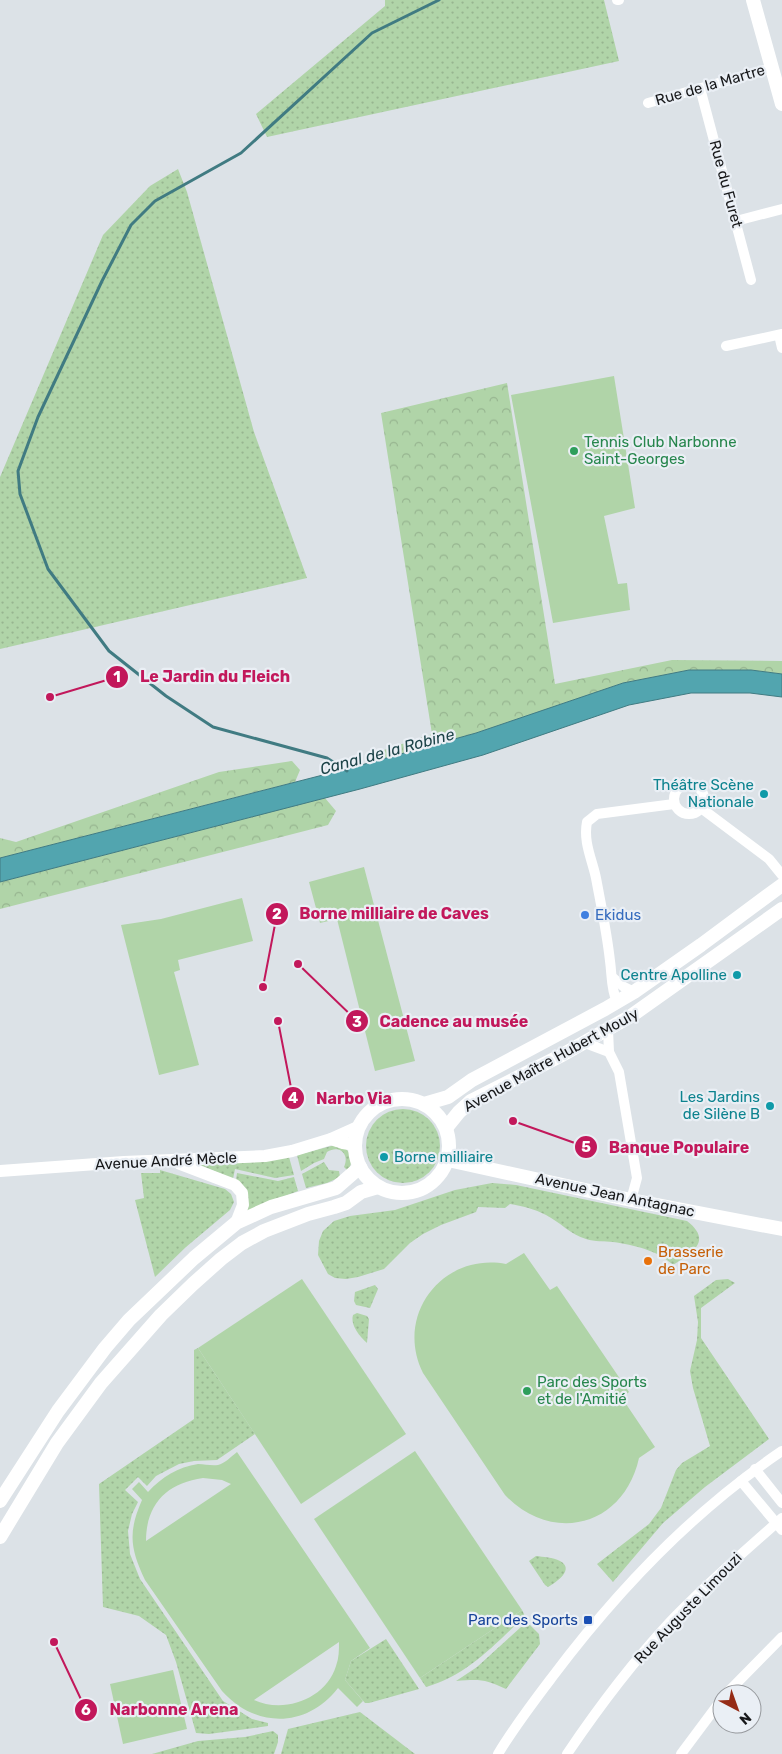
<svg xmlns="http://www.w3.org/2000/svg" width="782" height="1754" viewBox="0 0 782 1754" font-family="Rubik,sans-serif">
	<style>
		.grass { fill: url(#grass-dots) }
		.forest { fill: url(#forest-crowns) }
		.garden { fill: #b0d4a8; fill-rule: evenodd }
		.water { fill: #52a5af; stroke: #407b82 }
		.lines { fill: none; stroke-linecap: round; stroke-linejoin: round }
		.stream { stroke: #407b82; stroke-width: 3 }
		.minor { stroke: #fff; stroke-width: 10 }
		.tertiary { stroke: #fff; stroke-width: 12 }
		.secondary { stroke: #fff; stroke-width: 14 }
		.leisure-dot { fill: #2e9e5b; stroke: #eaeff5; stroke-width: 2 }
		.culture-dot { fill: #0f9aa8; stroke: #eaeff5; stroke-width: 2 }
		.shop-dot { fill: #3f7fe0; stroke: #eaeff5; stroke-width: 2 }
		.food-dot { fill: #e8710a; stroke: #eaeff5; stroke-width: 2 }
		.transit-dot { fill: #1a4fb4; stroke: #eaeff5; stroke-width: 2 }
		.labels { text-anchor: middle; stroke-width: 4.5; stroke-linejoin: round; paint-order: stroke }
		.street-label { font-size: 15px; fill: #17181a; stroke: #eaeff5 }
		.leisure-label { font-size: 15px; fill: #27864d; stroke: #eaeff5; text-anchor: start }
		.culture-label { font-size: 15px; fill: #0d838f; stroke: #eaeff5; text-anchor: end }
		.shop-label { font-size: 15px; fill: #366cbe; stroke: #eaeff5; text-anchor: start }
		.food-label { font-size: 15px; fill: #c56008; stroke: #eaeff5; text-anchor: start }
		.transit-label { font-size: 15px; fill: #164399; stroke: #eaeff5; text-anchor: end }
		.water-label { font-size: 16px; font-style: italic; fill: #1c4348; stroke: #eaeff5 }
		.leader { fill: none; stroke: #c2185b; stroke-width: 2 }
		.callout-dot { fill: #c2185b; stroke: #eaeff5; stroke-width: 2 }
		.mark-label { font-size: 15px; text-anchor: middle; font-weight: bold; fill: #fff }
		.callout-label { font-size: 16px; text-anchor: middle; font-weight: bold; fill: #c2185b; stroke: #eaeff5; stroke-width: 4.5; stroke-linejoin: round; paint-order: stroke }
	</style>
	<defs>
		<pattern id="grass-dots" width="8" height="8" patternUnits="userSpaceOnUse" patternTransform="scale(1.25)"><rect width="8" height="8" fill="#b0d4a8"/><path d="M2 2h.1M6 6h.1" fill="none" stroke="#97b590" stroke-width="1.8" stroke-linecap="round"/></pattern>
		<pattern id="forest-crowns" width="20" height="18" patternUnits="userSpaceOnUse" patternTransform="scale(1.25)"><rect width="20" height="18" fill="#b0d4a8"/><path d="M2 6a3 3 0 1 1 6 0M12 15a3 3 0 1 1 6 0" fill="none" stroke="#97b590"/></pattern>
	</defs>
	<rect width="100%" height="100%" fill="#dce2e7"/>
	<g class="grass">
		<polygon points="385,0 604,0 619,61 267,137 256,114 385,6"/>
		<polygon points="178,169 187,192 254,432 307,578 0,649 0,477 103,235 150,186"/>
		<circle cx="403" cy="1146" r="37"/>
		<path d="M335,1145L344,1147C353,1155 353,1161 348,1171L344,1167C350,1155 340,1144 327,1152L324,1159L314,1163L301,1171L297,1155Z"/>
		<polygon points="289,1157 294,1175 275,1178 235,1169 233,1179 200,1165"/>
		<polygon points="324,1162 329,1170 339,1171 340,1177 327,1183 306,1188 302,1174"/>
		<polygon points="160,1170 225,1189 231,1194 234,1202 230,1210 186,1247 155,1277 135,1200 144,1198 141,1173 160,1173"/>
		<polygon points="237,1173 278,1181 294,1177 298,1191 247,1211 236,1180"/>
		<path d="M492,1183L516,1185L687,1221C713,1241 692,1253 673,1265C657,1250 634,1245 613,1242C604,1241 595,1242 586,1239C571,1235 560,1222 546,1215C535,1209 522,1206 510,1204L505,1208L478,1207L476,1212L441,1225L423,1234L410,1243L384,1269L358,1277L346,1279L335,1278L328,1274L318,1255L319,1241L323,1231L334,1221L350,1216L395,1210L455,1190Z"/>
		<polygon points="728,1279 735,1283 701,1308 701,1338 769,1439 705,1487 663,1523 613,1582 597,1564 649,1524 661,1508 676,1470 682,1463 710,1446 693,1388 690,1371 697,1340 698,1322 694,1296 716,1280"/>
		<polygon points="375,1285 378,1289 370,1308 356,1305 354,1301 355,1292"/>
		<path d="M357,1313L367,1316L369,1319L367,1343C360,1337 350,1325 353,1315Z"/>
		<polygon points="198,1348 255,1434 217,1460 194,1461 179,1464 156,1476 147,1486 138,1477 125,1490 138,1502 132,1514 128,1531 130,1554 140,1579 223,1701 252,1719 268,1723 268,1726 209,1734 196,1733 176,1662 166,1635 139,1616 103,1607 99,1484 194,1419 194,1350"/>
		<path d="M536,1556C543,1557 553,1557 560,1561C575,1569 557,1582 548,1587L545,1585L529,1561Z"/>
		<path d="M522,1610L525,1616C495,1644 467,1676 426,1687L420,1678Z"/>
		<path d="M530,1625L539,1634L540,1644L506,1689C485,1679 480,1679 456,1681L477,1667L521,1627Z"/>
		<polygon points="386,1639 419,1689 369,1703 365,1703 345,1680 351,1661"/>
		<polygon points="360,1712 415,1754 281,1754 288,1729"/>
		<polygon points="273,1731 278,1735 278,1742 274,1754 152,1754 198,1741 245,1737"/>
	</g>
	<g class="forest">
		<polygon points="507,383 555,684 672,660 782,661 782,674 751,670 689,670 623,683 476,733 374,761 372,754 432,734 381,413"/>
		<polygon points="292,761 300,770 295,782 0,858 0,838 16,842 219,772"/>
		<polygon points="325,798 336,811 328,825 0,909 0,882"/>
	</g>
	<g class="garden">
		<polygon points="614,376 635,508 604,516 618,584 627,583 630,610 553,623 511,395"/>
		<polygon points="364,867 415,1061 375,1071 337,919 320,923 309,882"/>
		<polygon points="242,898 253,941 178,960 180,970 174,972 199,1065 159,1075 121,925 161,919"/>
		<path d="M524,1253L550,1290L557,1286L629,1392L622,1398L655,1447L639,1458C624,1526 553,1545 505,1495L423,1373C394,1315 443,1252 506,1264Z"/>
		<polygon points="302,1279 406,1434 301,1504 198,1348"/>
		<polygon points="415,1451 522,1610 420,1678 314,1519"/>
		<path d="M237,1452L370,1648L351,1661L345,1680L363,1701L357,1707L338,1688C307,1728 256,1729 222,1691L145,1580C130,1548 128,1532 142,1500L132,1489L139,1482L148,1492C162,1477 178,1467 198,1464C205,1464 211,1466 218,1465C224,1464 232,1456 237,1452ZM203,1478L222,1480L231,1484L146,1541C146,1504 167,1483 203,1478ZM339,1642C339,1650 339,1658 336,1666C326,1699 284,1714 254,1700Z"/>
		<polygon points="173,1670 187,1729 123,1744 110,1684"/>
	</g>
	<polygon class="water" points="689,670 751,670 782,674 782,697 750,693 691,693 629,705 483,755 360,789 0,882 0,858 354,767 476,733 623,683"/>
	<g class="lines">
		<polyline class="stream" points="347,771 327,758 213,727 166,696 109,651 48,569 20,494 18,471 38,417 102,281 131,225 155,201 241,153 372,33 439,0"/>
		<g class="minor">
			<polyline points="617,0 619,0"/>
			<polyline points="700,88 751,280"/>
			<polyline points="648,103 772,68"/>
			<polyline points="736,221 782,209"/>
			<polyline points="779,335 782,348"/>
			<polyline points="726,346 782,334"/>
			<circle cx="689" cy="799" r="15"/>
			<polyline points="701,808 769,859 782,875"/>
			<polyline points="612,977 624,987 634,992"/>
			<path d="M617,1002C611,990 612,975 610,961C607,933 601,905 596,878C592,859 583,842 587,822L597,814L674,804"/>
			<polyline points="608,1030 609,1052 619,1072 637,1178 631,1200"/>
			<polyline points="585,1043 609,1052"/>
			<polyline points="755,1469 782,1503"/>
			<polyline points="741,1481 782,1530"/>
			<polyline points="726,1694 782,1637"/>
			<path d="M498,1754C514,1727 534,1701 553,1676C617,1591 693,1511 782,1451"/>
			<path d="M567,1754C598,1708 632,1663 670,1622C705,1585 744,1552 782,1518"/>
			<polyline points="681,1754 722,1699"/>
		</g>
		<g class="tertiary">
			<polyline points="331,1139 343,1143 355,1145"/>
			<polyline points="180,1164 235,1185 242,1193 243,1205 236,1223"/>
			<polyline points="0,1171 124,1162 265,1156 292,1151 331,1139 360,1126"/>
		</g>
		<g class="secondary">
			<polyline points="753,0 782,104"/>
			<circle cx="402" cy="1146" r="47"/>
			<polyline points="424,1104 448,1097 472,1080 605,1009 634,992 701,945 782,885"/>
			<polyline points="446,1128 459,1112 471,1101 562,1055 631,1016 782,909"/>
			<polyline points="448,1160 631,1200 782,1229"/>
			<polyline points="0,1501 58,1411 105,1348 129,1320 194,1258 236,1223 271,1207 336,1188 360,1167"/>
			<polyline points="0,1537 57,1443 101,1383 161,1315 193,1284 221,1259 242,1243 264,1231 308,1214 334,1207 346,1203 361,1192 378,1187"/>
		</g>
	</g>
	<g class="leisure-dot">
		<circle cx="574" cy="451" r="5"/>
		<circle cx="527" cy="1391" r="5"/>
	</g>
	<g class="culture-dot">
		<circle cx="764" cy="794" r="5"/>
		<circle cx="737" cy="975" r="5"/>
		<circle cx="770" cy="1106" r="5"/>
		<circle cx="384" cy="1157" r="5"/>
	</g>
	<circle class="shop-dot" cx="585" cy="915" r="5"/>
	<circle class="food-dot" cx="648" cy="1261" r="5"/>
	<rect class="transit-dot" x="583" y="1615" width="10" height="10" rx="2.5"/>
	<g class="labels">
		<g class="street-label">
			<text transform="translate(710 85) rotate(-16)" y="5">Rue de la Martre</text>
			<text transform="translate(726 184) rotate(75)" y="5">Rue du Furet</text>
			<text transform="translate(551 1060) rotate(-29)" y="5">Avenue Maître Hubert Mouly</text>
			<text transform="translate(166 1161) rotate(-3)" y="5">Avenue André Mècle</text>
			<text transform="translate(615 1195) rotate(12)" y="5">Avenue Jean Antagnac</text>
			<text transform="translate(688 1608) rotate(-46)" y="5">Rue Auguste Limouzi</text>
		</g>
		<g class="leisure-label">
			<text x="584" y="447">Tennis Club Narbonne<tspan x="584" dy="17">Saint-Georges</tspan></text>
			<text x="537" y="1387">Parc des Sports<tspan x="537" dy="17">et de l'Amitié</tspan></text>
		</g>
		<g class="culture-label">
			<text x="754" y="790">Théâtre Scène<tspan x="754" dy="17">Nationale</tspan></text>
			<text x="727" y="980">Centre Apolline</text>
			<text x="760" y="1102">Les Jardins<tspan x="760" dy="17">de Silène B</tspan></text>
			<text x="394" y="1162" text-anchor="start">Borne milliaire</text>
		</g>
		<g class="shop-label">
			<text x="595" y="920">Ekidus</text>
		</g>
		<g class="food-label">
			<text x="658" y="1257">Brasserie<tspan x="658" dy="17">de Parc</tspan></text>
		</g>
		<g class="transit-label">
			<text x="578" y="1625">Parc des Sports</text>
		</g>
		<g class="water-label">
			<text transform="translate(387 751) rotate(-15)" y="6">Canal de la Robine</text>
		</g>
	</g>
	<path class="leader" d="M50 697L117 677M263 987L277 914M298 964L357 1021M278 1021L293 1098M513 1121L586 1147M54 1642L86 1710"/>
	<g class="callout-dot">
		<circle cx="50" cy="697" r="5"/>
		<circle cx="263" cy="987" r="5"/>
		<circle cx="298" cy="964" r="5"/>
		<circle cx="278" cy="1021" r="5"/>
		<circle cx="513" cy="1121" r="5"/>
		<circle cx="54" cy="1642" r="5"/>
		<circle cx="117" cy="677" r="12"/>
		<circle cx="277" cy="914" r="12"/>
		<circle cx="357" cy="1021" r="12"/>
		<circle cx="293" cy="1098" r="12"/>
		<circle cx="586" cy="1147" r="12"/>
		<circle cx="86" cy="1710" r="12"/>
	</g>
	<g class="mark-label">
		<text x="117" y="682">1</text>
		<text x="277" y="919">2</text>
		<text x="357" y="1027">3</text>
		<text x="293" y="1103">4</text>
		<text x="586" y="1152">5</text>
		<text x="86" y="1715">6</text>
	</g>
	<g class="callout-label">
		<text x="215" y="682">Le Jardin du Fleich</text>
		<text x="394" y="919">Borne milliaire de Caves</text>
		<text x="454" y="1027">Cadence au musée</text>
		<text x="354" y="1104">Narbo Via</text>
		<text x="679" y="1153">Banque Populaire</text>
		<text x="174" y="1715">Narbonne Arena</text>
	</g>
	<g transform="translate(737 1709) rotate(139)"><circle r="24" fill="#eaeff5" stroke="#96999d"/>
	<path d="M0-4L9 19L0 12L-9 19Z" fill="#952c16"/>
	<text y="-8" font-size="14" font-weight="bold" text-anchor="middle" fill="#17181a">N</text>
	</g>
</svg>
